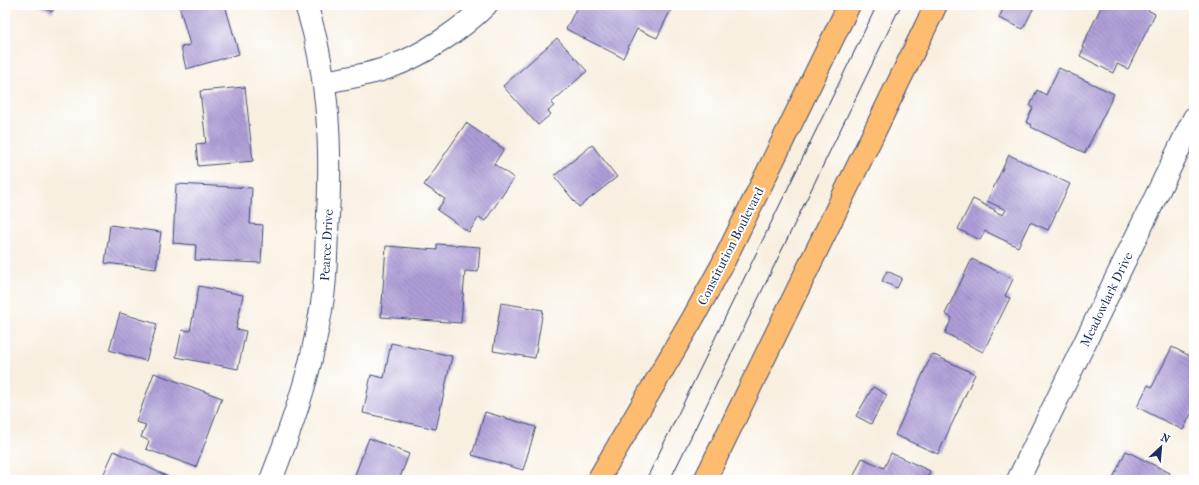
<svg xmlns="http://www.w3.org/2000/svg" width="1199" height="485" viewBox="0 0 1199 485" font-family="'IM FELL French Canon',serif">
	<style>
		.building { fill: url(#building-back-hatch) }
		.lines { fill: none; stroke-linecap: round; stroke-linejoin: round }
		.minor-casing { stroke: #3c4c72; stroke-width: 24 }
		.major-casing { stroke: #3c4c72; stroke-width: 24 }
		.minor { stroke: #fff; stroke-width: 22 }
		.major { stroke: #febc70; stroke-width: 22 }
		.tram { stroke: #1b2f5e; stroke-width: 1 }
		.labels { text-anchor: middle; stroke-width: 4; stroke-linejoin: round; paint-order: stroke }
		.street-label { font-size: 13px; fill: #1b2f5e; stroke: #fff }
	</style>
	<defs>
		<pattern id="building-back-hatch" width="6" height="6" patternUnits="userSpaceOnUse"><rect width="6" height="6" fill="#ae9dd7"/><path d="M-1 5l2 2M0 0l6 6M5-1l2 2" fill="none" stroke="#8d80b2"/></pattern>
	</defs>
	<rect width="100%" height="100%" fill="#fff"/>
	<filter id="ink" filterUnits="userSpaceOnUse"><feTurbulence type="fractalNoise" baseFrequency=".025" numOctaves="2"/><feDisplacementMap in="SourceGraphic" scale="8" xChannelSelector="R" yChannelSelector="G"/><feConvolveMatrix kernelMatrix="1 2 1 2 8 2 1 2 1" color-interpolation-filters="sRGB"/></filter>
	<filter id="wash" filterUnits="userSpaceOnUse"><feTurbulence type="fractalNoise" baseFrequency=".012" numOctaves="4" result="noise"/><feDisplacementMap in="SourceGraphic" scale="16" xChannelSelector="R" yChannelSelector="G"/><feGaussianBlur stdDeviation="0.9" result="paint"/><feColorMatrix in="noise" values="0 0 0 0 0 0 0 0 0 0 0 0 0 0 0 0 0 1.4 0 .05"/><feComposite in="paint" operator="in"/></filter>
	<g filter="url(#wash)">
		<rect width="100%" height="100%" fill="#f8efe0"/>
		<g id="blocks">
			<g class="building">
				<polygon points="39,5 56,5 52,12"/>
				<polygon points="179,5 225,5 239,54 186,69 181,47 190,45"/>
				<polygon points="578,5 673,5 657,38 637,29 623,58 566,29"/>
				<polygon points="1005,5 1035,5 1023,29 999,18"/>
				<polygon points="1102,5 1150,5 1148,10 1155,14 1128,69 1117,64 1113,73 1080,56 1084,48 1082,47"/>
				<polygon points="557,38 587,71 551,103 554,106 548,111 551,114 538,125 503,86"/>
				<polygon points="1059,68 1114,94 1085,153 1031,127 1032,125 1026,122 1033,108 1030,106 1037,90 1046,95"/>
				<polygon points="245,87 253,161 198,166 196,144 206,143 200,91"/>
				<polygon points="466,123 504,149 494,164 514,178 485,221 479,217 469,232 437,210 445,199 424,185"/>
				<polygon points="592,145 617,177 579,207 554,176"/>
				<polygon points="1009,155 1070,184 1048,230 1030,222 1018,247 985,231 980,240 958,229 973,199 995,210 994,211 1003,215 1006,210 987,201"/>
				<polygon points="176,184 252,188 250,224 263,225 261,263 195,260 196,245 173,243"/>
				<polygon points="110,225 161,232 156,269 105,263"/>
				<polygon points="437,244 480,247 478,272 465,271 461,323 381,317 386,246 437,250"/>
				<polygon points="972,259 1013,279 1005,296 1010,298 983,352 945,333 952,318 945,314"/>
				<polygon points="887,271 902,278 897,288 882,281"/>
				<polygon points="199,286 243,295 236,329 246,331 238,369 176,357 182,330 190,331"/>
				<polygon points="501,303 543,310 535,358 493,351"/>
				<polygon points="120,313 157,324 146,361 109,350"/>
				<polygon points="391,343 452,356 436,429 363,413 371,375 384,378"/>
				<polygon points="1172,347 1194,358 1194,411 1193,410 1183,430 1137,407 1148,385 1152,387"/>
				<polygon points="932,354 975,374 938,454 895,435"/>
				<polygon points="154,373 222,398 196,467 146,449 149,441 141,437 146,425 136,422"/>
				<polygon points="873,387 887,395 871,424 856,416"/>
				<polygon points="485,412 536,427 523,470 472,455"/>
				<polygon points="369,438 409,454 399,480 353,480"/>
				<polygon points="114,451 175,480 101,480"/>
				<polygon points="1126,451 1170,473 1166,480 1112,480"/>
				<polygon points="891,453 930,471 926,480 852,480 862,458 884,468"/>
			</g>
		</g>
	</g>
	<g filter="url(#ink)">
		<use href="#blocks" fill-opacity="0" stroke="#3c4c72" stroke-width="1"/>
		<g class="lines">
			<defs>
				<g id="minor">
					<path d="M324,82C346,78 369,75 390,67C422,56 462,29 486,5"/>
					<path d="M271,480C286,441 301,401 311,359C316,337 322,310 324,288C326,270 326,251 327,233C332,157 330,78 306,5"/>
					<polyline points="1018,480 1194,118"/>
				</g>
				<g id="major">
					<polyline points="598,480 693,318 722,265 849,5"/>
					<polyline points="705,480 936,5"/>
				</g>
			</defs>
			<use href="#minor" class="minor-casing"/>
			<use href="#major" class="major-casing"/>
			<use href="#minor" class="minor"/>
			<use href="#major" class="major"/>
			<g class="tram">
				<polyline points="646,480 877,5"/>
				<polyline points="670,480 901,5"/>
			</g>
		</g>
	</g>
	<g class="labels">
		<g class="street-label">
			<text transform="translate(326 245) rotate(-87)" y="5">Pearce Drive</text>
			<text transform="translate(730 246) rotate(-63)" y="5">Constitution Boulevard</text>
			<text transform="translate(1106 299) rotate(-64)" y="5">Meadowlark Drive</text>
		</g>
	</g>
	<rect width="1199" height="485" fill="none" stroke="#fff" stroke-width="20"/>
	<g transform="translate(1161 447) rotate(26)" stroke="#ffffff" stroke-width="3" paint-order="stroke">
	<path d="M0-3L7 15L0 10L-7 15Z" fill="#1b2f5e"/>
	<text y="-6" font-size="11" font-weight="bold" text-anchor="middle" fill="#1b2f5e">N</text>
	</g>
</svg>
